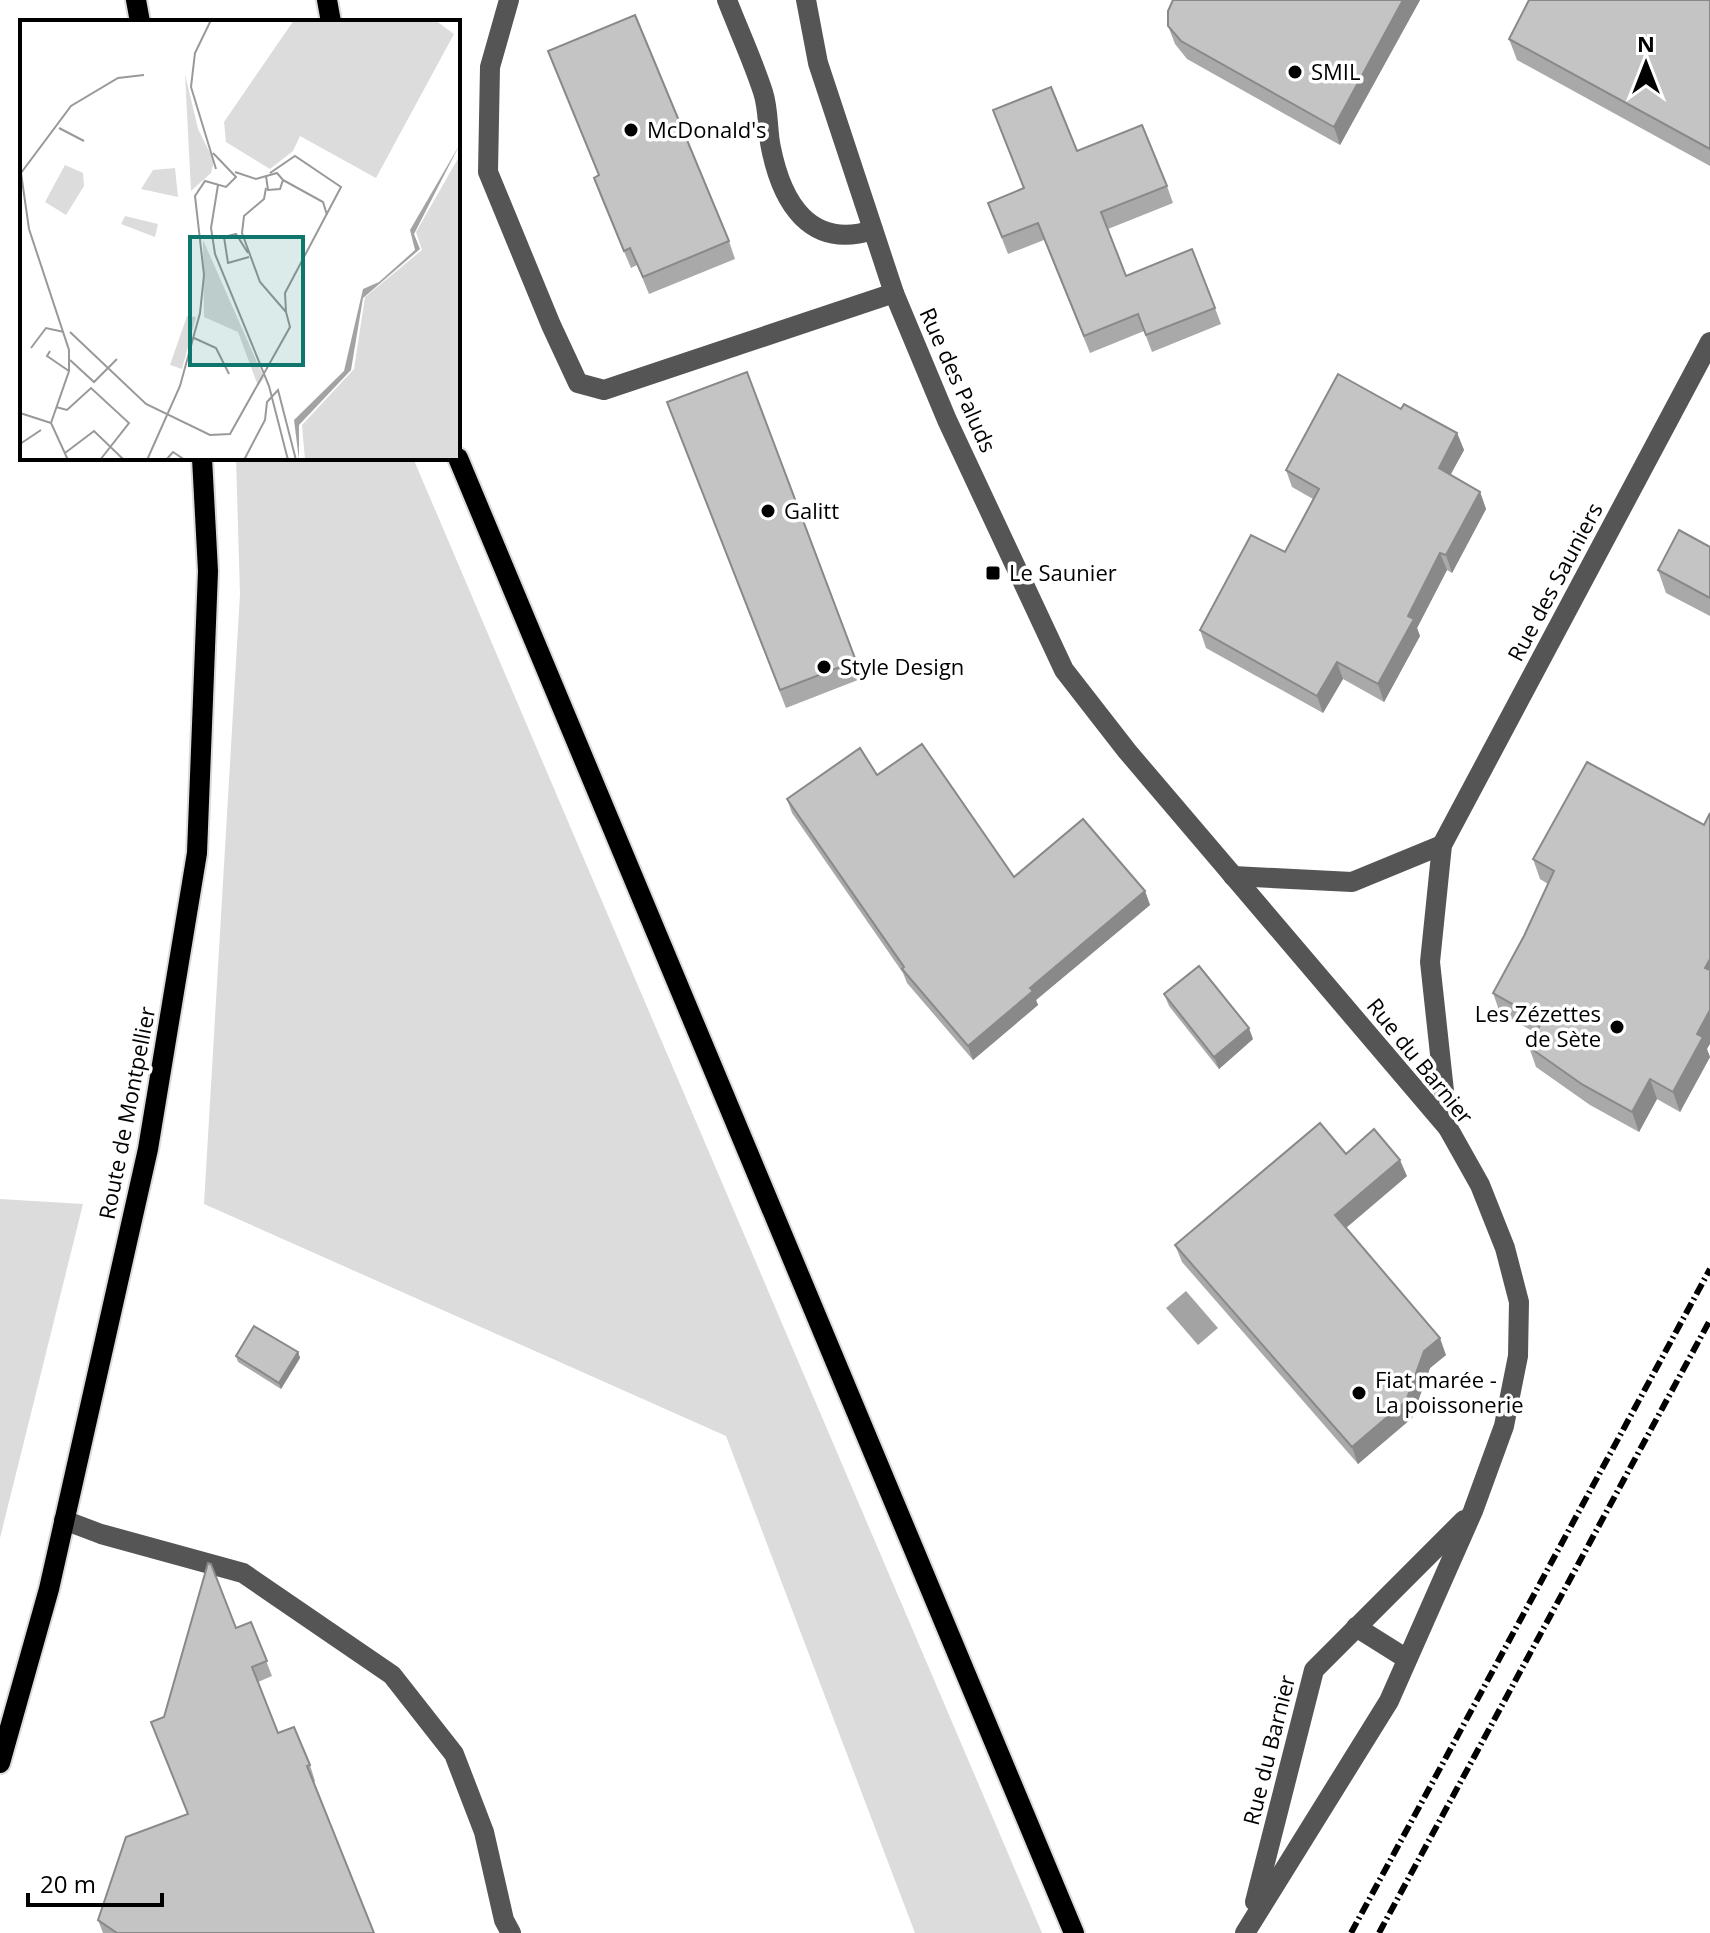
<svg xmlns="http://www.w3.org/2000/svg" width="1710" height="1933" viewBox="0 0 1710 1933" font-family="'Open Sans',sans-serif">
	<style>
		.green { fill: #dcdcdc }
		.water { fill: #a3a3a3 }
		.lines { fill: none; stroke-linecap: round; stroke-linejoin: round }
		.major-casing { stroke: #dbdbdb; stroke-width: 24 }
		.minor { stroke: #555; stroke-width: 20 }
		.major { stroke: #000; stroke-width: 20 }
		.rail { stroke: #000; stroke-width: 6; stroke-dasharray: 12 4 2 4; stroke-linecap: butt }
		.wall { fill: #a9a9a9 }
		.shaded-wall { fill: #898989 }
		.building { fill: #c4c4c4; stroke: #898989; stroke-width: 2 }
		.poi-dot { fill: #000; stroke: #fff; stroke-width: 3 }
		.labels { text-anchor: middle; stroke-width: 7; stroke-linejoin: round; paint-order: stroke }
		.poi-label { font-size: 22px; fill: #000; stroke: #fff; text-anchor: start }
		.street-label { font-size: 22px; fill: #000; stroke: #fff }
		.inset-road { fill: none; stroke: #999; stroke-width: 2 }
		.view { fill: #0f766e; fill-opacity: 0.15; stroke: #0f766e; stroke-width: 4 }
		.inset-edge { fill: none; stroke: #000; stroke-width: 4 }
	</style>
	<rect width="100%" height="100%" fill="#fff"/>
	<g class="green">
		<polygon points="236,458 413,458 1042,1933 915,1933 726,1436 204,1204 240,594"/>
		<polygon points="0,1199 83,1204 0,1538"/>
	</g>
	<polygon class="water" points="1186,1291 1218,1328 1198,1345 1166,1308"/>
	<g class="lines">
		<defs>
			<g id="major">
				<polyline points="136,0 140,22"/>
				<polyline points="327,0 331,22"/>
				<polyline points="458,458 1074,1933"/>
				<polyline points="0,1763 49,1589 148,1149 197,853 208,571 202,458"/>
			</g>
		</defs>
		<use href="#major" class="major-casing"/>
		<g class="minor">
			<polyline points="509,0 490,67 488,172 551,325 578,383 604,390 894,293"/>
			<path d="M727,0C739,31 753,61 763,92C769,110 767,130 771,148C782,203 810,250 873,230"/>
			<polyline points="806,0 818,63 894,293 947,420 1064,670 1127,751 1448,1128 1480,1185 1505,1248 1519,1302 1518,1356 1504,1426 1473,1511 1389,1701 1245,1933"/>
			<polyline points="1233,876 1352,882 1442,845"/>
			<polyline points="1448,1128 1430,962 1442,845 1710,342"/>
			<polyline points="64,1520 101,1534 243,1573 392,1675 454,1754 484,1832 504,1920 511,1933"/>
			<polyline points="1356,1627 1407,1659"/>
			<polyline points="1255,1902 1314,1670 1464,1520"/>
		</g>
		<use href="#major" class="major"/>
		<g class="rail">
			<polyline points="1351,1933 1710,1269"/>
			<polyline points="1379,1933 1710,1320"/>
		</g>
	</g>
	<g class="wall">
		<polygon points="1420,0 1340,145 1187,59 1175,44 1168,26"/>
		<polygon points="1710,0 1710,166 1517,60 1509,39"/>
		<polygon points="548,51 729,241 735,259 649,294 637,265 631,268 600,195 594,178 599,175"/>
		<polygon points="999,127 1077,151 1167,186 1173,203 1108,229 1126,276 1215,308 1221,324 1152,352 1144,331 1090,353 1044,240 1008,254 988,203 1023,188"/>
		<polygon points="747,372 863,678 786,708 667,402"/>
		<polygon points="1401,409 1457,433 1464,450 1450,475 1480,492 1486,509 1452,573 1447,570 1417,628 1420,636 1384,702 1343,679 1323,713 1206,648 1200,630 1285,552 1313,499 1292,487 1286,470"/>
		<polygon points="1710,547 1710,616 1666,593 1658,570"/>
		<polygon points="1587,762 1710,1057 1680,1112 1657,1099 1639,1132 1590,1105 1536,1067 1529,1047 1536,1033 1500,1013 1493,993 1524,936 1548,884 1540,879 1533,859"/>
		<polygon points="877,775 1014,877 1145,891 1150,905 1036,1000 1038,1005 973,1060 907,983 903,973 792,813 787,799"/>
		<polygon points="1164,994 1253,1039 1219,1069 1169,1006"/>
		<polygon points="1346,1154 1407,1176 1346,1228 1446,1355 1430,1368 1412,1418 1358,1464 1182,1262 1175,1245"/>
		<polygon points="298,1352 300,1358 281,1389 238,1362 236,1356"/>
		<polygon points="251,1622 272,1676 258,1682 278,1733 310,1765 315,1781 314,1782 374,1933 103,1933 98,1920 187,1814 164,1717"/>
	</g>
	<g class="shaded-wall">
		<polygon points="1403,0 1420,0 1340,145 1334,127"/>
		<polygon points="1457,433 1464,450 1445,485 1439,468"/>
		<polygon points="1480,492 1486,509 1452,573 1446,555"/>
		<polygon points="1440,553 1447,570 1417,628 1420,636 1384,702 1378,684 1408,616"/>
		<polygon points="1337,662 1343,679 1323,713 1317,696"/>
		<polygon points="1145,891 1150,905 1036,1000 1038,1005 973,1060 968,1046 1030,988"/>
		<polygon points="1710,959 1710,982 1705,968"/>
		<polygon points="1710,1010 1710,1044 1707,1049 1710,1057 1680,1112 1673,1092 1697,1034"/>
		<polygon points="1249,1028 1253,1039 1219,1069 1214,1057"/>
		<polygon points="1650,1079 1657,1099 1639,1132 1632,1112"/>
		<polygon points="1400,1160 1407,1176 1341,1232 1335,1215"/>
		<polygon points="1440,1338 1446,1355 1430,1368 1412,1418 1358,1464 1352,1447 1424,1351"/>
		<polygon points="298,1352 300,1358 281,1389 279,1383"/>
	</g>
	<g class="building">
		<polygon points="1173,0 1403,0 1334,127 1181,41 1168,26 1168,11"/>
		<polygon points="1529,0 1710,0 1710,149 1509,39"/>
		<polygon points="635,15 729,241 643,277 630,248 624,251 594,178 599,175 548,51"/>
		<polygon points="1051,87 1077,151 1142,125 1167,186 1101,212 1126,276 1192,249 1215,308 1146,335 1138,314 1084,336 1038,223 1002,237 988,203 1024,188 993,110"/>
		<polygon points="747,372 856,661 780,690 667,402"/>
		<polygon points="1338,374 1401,409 1404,404 1457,433 1439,468 1480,492 1446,555 1440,553 1408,616 1414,619 1378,684 1337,662 1317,696 1200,630 1251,535 1285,552 1319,489 1286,470"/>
		<polygon points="1679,530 1710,547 1710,598 1658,570"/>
		<polygon points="922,744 1014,877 1083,819 1145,891 1030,988 1033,991 968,1046 902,969 904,967 787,799 860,748 877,775"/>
		<polygon points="1587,762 1704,825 1710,813 1710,959 1705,968 1710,970 1710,1010 1697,1034 1703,1037 1673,1092 1650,1079 1632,1112 1583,1085 1529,1047 1542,1021 1493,993 1524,936 1554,871 1533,859"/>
		<polygon points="1199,966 1249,1028 1214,1057 1164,994"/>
		<polygon points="1320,1123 1346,1154 1374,1129 1400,1160 1335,1215 1440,1338 1424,1351 1406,1401 1352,1447 1175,1245"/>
		<polygon points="254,1326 298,1352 279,1383 236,1356"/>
		<polygon points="208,1563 211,1564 236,1628 251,1622 267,1661 252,1667 278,1733 294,1727 310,1765 307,1766 374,1933 117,1933 98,1920 126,1837 188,1814 151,1722 164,1717"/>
	</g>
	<g class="poi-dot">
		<circle cx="1295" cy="72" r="8"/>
		<circle cx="631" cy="130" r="8"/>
		<circle cx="768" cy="511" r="8"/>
		<rect x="985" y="565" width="16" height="16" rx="4"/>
		<circle cx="824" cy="667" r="8"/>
		<circle cx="1617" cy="1027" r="8"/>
		<circle cx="1359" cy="1393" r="8"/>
	</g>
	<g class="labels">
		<g class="poi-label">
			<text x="1311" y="80">SMIL</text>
			<text x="647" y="138">McDonald's</text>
			<text x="784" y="519">Galitt</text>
			<text x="1009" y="581">Le Saunier</text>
			<text x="840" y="675">Style Design</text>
			<text x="1601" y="1022" text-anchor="end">Les Zézettes<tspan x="1601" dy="25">de Sète</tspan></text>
			<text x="1375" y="1388">Fiat marée -<tspan x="1375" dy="25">La poissonerie</tspan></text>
		</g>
		<g class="street-label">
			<text transform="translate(958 380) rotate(66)" y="8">Rue des Paluds</text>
			<text transform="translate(1555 582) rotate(-62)" y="8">Rue des Sauniers</text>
			<text transform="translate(1420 1061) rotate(51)" y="8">Rue du Barnier</text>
			<text transform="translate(127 1113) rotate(-79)" y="8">Route de Montpellier</text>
			<text transform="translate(1269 1750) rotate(-76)" y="8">Rue du Barnier</text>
		</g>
	</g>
	<g transform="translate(20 20)">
		<rect width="440" height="440" fill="#fff"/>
		<path d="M274,0H415L434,14L356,158L280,116L273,131L250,149L206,122L204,102ZM165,54L178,109L194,141L191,153L171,171ZM440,135V440H285L282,405L334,349L345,277L402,230L396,212ZM45,145L63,153L64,166L46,195L25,182ZM155,148L158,177L121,169L133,150ZM105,196L138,204L135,217L101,204ZM183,220L244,358L238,366L218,312L184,297ZM167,296L176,297L162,349L150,345Z" fill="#dcdcdc"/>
		<path d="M440,124L394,214L400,229L343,278L331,350L279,405V440L274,400L324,351L343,269L359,262L395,230L390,210Z" fill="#a3a3a3"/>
		<path class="inset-road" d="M191,0L175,33L171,67L196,149M39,108L64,121M215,152L236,159L257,153L263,160L260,169L248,170L246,156M250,153L275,136L321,167L265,273L266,292M263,160L303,182L307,195M198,165L191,208L195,234L249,366L268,440M228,233L216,214L204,217L208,243L229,237M50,312L126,384L190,415L210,414L270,307L266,292L240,262L222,213L224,196L244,179L246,168M174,318L196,328L209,354M11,328L26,308L44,312M30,331L27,336L49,351M50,340L74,362L97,339M36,387L47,390L71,368L109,403L80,440M0,393L31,403M0,424L21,410M45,433L74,411L104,440M48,440L31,403L49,351V330L9,209L1,153L51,86L98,58L124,55M127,440L160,366L180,293L184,255L175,176L185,161L206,167L216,157L193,133M146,440L153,432L165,440M224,440L245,400L247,382L258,370L276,440"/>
		<path class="view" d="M170,217H283V345H170Z"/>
		<rect width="440" height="440" class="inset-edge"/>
	</g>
	<g transform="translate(1646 64)" stroke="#ffffff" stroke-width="6" paint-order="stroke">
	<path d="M0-6L14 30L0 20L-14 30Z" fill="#000000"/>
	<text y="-12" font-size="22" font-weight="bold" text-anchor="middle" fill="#000000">N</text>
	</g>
	<path d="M28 1893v12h134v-12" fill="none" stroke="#000000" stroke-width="4"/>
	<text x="40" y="1893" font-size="24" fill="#000000" stroke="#ffffff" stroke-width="6" paint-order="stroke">20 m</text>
</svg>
